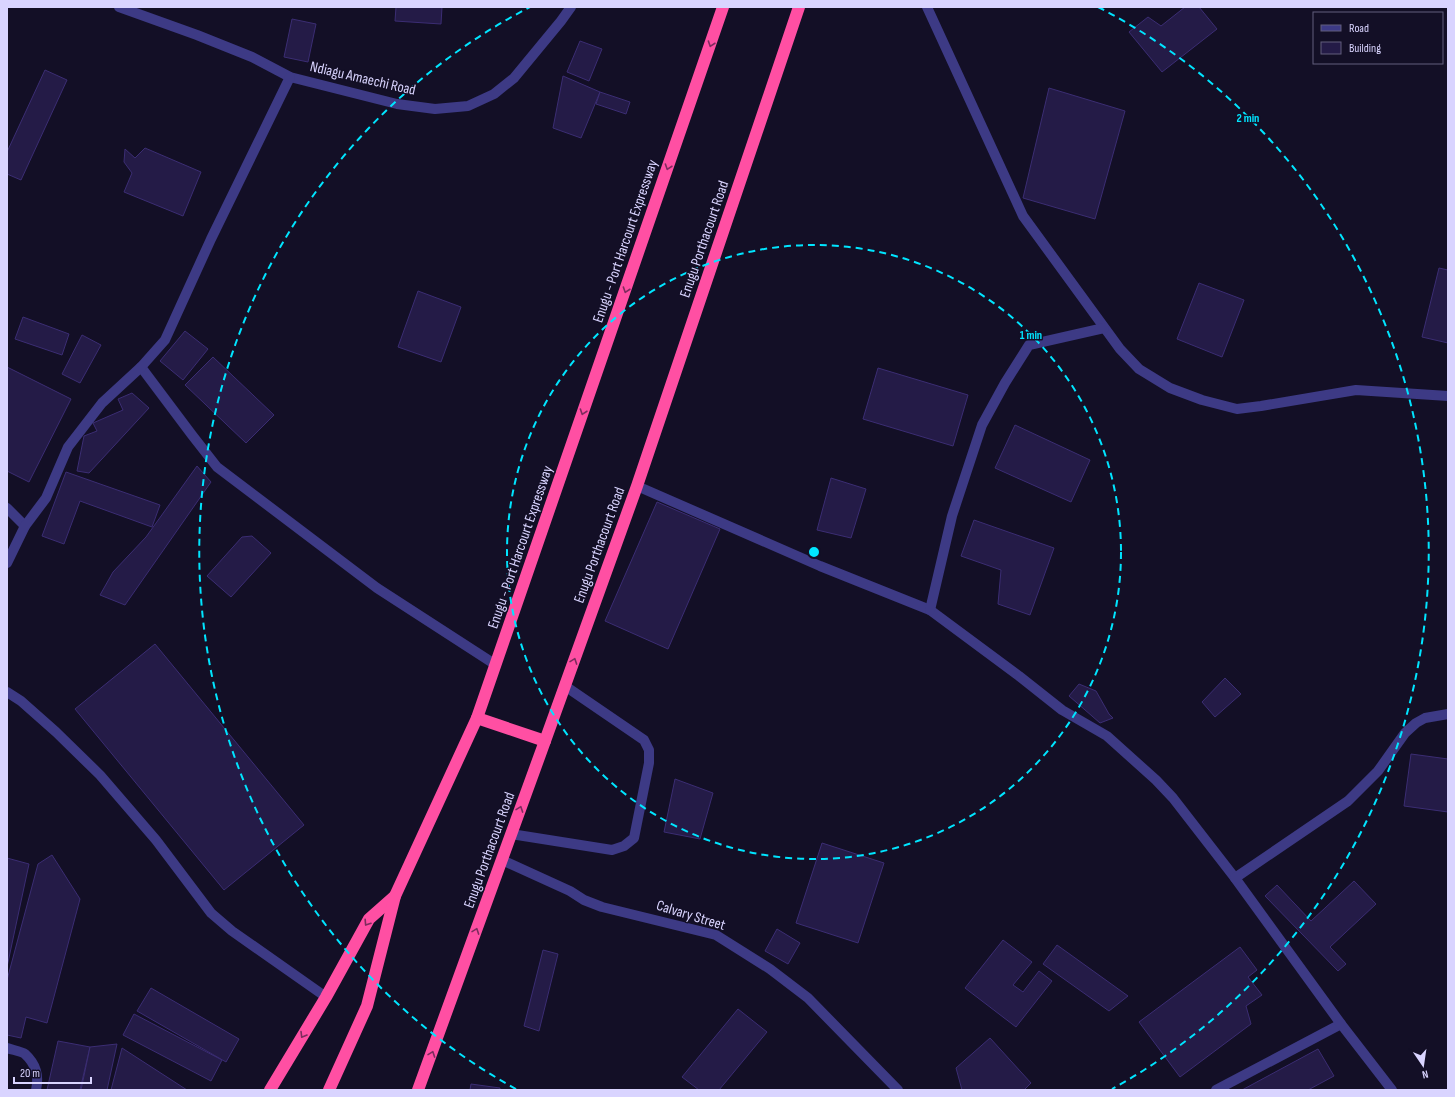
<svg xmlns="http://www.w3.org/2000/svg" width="1455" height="1097" viewBox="0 0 1455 1097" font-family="'Sofia Sans Condensed',sans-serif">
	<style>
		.building { fill: #241b47; stroke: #3b2d73 }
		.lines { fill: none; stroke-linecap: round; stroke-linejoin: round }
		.minor { stroke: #3d3a85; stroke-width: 10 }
		.highway { stroke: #ff4fa3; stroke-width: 12 }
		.oneway { stroke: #7d2c5e }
		.ring { fill: none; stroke: #00e5ff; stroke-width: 2; stroke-dasharray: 7 5 }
		.labels { text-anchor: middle; stroke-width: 3; stroke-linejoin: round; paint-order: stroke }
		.street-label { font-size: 15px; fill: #d9d4ff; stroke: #130f26 }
		.centre { fill: #00e5ff; stroke: #130f26; stroke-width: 2 }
		.ring-label { font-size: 12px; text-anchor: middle; font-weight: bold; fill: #00e5ff; stroke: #130f26; stroke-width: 3; stroke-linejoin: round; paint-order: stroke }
	</style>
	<rect width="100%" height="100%" fill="#130f26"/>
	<g class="building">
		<polygon points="396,7 442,7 441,24 395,21"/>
		<polygon points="1185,7 1199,7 1217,29 1162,72 1129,32 1148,17 1161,26"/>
		<polygon points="292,19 316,24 308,62 284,57"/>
		<polygon points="580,41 602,49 589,81 567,72"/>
		<polygon points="45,70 67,80 21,180 7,174 7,152"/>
		<polygon points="563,76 600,92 581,138 553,128"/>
		<polygon points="1049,88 1125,111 1095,219 1023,198"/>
		<polygon points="600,92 630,102 626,114 596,104"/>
		<polygon points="145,148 201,172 183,216 124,192 132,173 124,162 125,149 135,158"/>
		<polygon points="1439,268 1448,270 1448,343 1422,337"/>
		<polygon points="1199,283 1244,300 1222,357 1177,339"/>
		<polygon points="418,291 461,307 441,362 398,347"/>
		<polygon points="23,317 69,334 62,355 15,339"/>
		<polygon points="185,331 208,349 183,380 160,361"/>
		<polygon points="82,335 101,345 80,383 62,374"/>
		<polygon points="213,357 274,415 246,443 185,385"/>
		<polygon points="7,367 71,399 29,482 7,471"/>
		<polygon points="878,368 968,395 953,446 863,419"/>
		<polygon points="132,393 149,408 89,473 77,471 84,436 97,431 93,423 123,410 118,399"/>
		<polygon points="1015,425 1090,460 1071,502 995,468"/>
		<polygon points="197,466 211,482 125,605 100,595 113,572 146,537"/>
		<polygon points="66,472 160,505 152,527 80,501 64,544 42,536"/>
		<polygon points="831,478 866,489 851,538 817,530"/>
		<polygon points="657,502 720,529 668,649 605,621"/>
		<polygon points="974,520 1054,548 1030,615 998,604 1001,570 961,556"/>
		<polygon points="252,536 271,553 231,597 207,576 242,537"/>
		<polygon points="155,644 304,825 224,890 75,709"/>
		<polygon points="1225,678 1241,694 1215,717 1202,702"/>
		<polygon points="1079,684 1096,691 1109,714 1113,718 1100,723 1069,696"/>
		<polygon points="1411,754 1448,759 1448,812 1404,806"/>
		<polygon points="675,779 713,793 700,839 664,832"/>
		<polygon points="822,843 884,863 858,943 796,923"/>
		<polygon points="52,855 80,899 47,1023 26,1017 21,1038 7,1035 7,980 38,864"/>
		<polygon points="7,858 29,864 7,967"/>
		<polygon points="1354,881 1376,904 1330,947 1346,964 1338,971 1265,896 1277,885 1311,921"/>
		<polygon points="777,929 800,943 788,964 765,951"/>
		<polygon points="1003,940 1032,962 1013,985 1023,992 1039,971 1052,981 1016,1027 965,988"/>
		<polygon points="1057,945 1128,996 1109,1011 1043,964"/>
		<polygon points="1240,947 1257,970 1248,977 1262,995 1246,1006 1251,1024 1180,1077 1139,1022"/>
		<polygon points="543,950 558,954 539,1031 524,1026"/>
		<polygon points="151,988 239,1039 226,1062 137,1011"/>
		<polygon points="738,1009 767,1032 719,1090 699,1090 682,1077"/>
		<polygon points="134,1014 222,1060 211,1081 123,1035"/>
		<polygon points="990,1038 1031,1083 1024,1090 962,1090 956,1068"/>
		<polygon points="58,1041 90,1047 80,1090 47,1090"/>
		<polygon points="117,1044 107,1090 81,1090 90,1047"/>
		<polygon points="122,1048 187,1090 111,1090"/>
		<polygon points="1318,1049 1334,1076 1308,1090 1242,1090"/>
		<polygon points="471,1084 500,1088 500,1090 470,1090"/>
	</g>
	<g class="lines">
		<g class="minor">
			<polyline points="119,7 197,35 252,57 290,77 397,104 435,109 468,106 494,94 514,78 561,21 571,7"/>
			<polyline points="927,7 1023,216 1120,349 1139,369 1170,388 1202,400 1237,409 1261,406 1356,390 1448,396"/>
			<polyline points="141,367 192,435 217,467 377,588 496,665"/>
			<polyline points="637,486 820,566 930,610 1019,676 1062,710 1107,736 1156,780 1173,798 1235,878"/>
			<polyline points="7,508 25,526"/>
			<polyline points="7,563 25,526 46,498 68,447 102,403 141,367 165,340 211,239 290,77"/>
			<polyline points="930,610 952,516 982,425 1005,383 1029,345 1104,328"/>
			<polyline points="7,692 21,701 56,732 100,775 156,840 211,913 232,931 326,997"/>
			<polyline points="511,834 612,850 624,846 634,838 649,763 649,750 644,740 565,686"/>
			<polyline points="502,860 570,891 584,900 602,907 716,935 770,969 808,998 898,1090"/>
			<path d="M7,1048C12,1050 21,1051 25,1054C36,1064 39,1077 36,1090"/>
			<polyline points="1216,1090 1341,1024"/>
			<polyline points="1392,1090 1341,1024 1235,878 1348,801 1378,771 1405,733 1416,723 1425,718 1448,714"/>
		</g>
		<g class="highway">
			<polyline points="477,718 545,741"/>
			<polyline points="270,1090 326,997 369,919 395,896"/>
			<polyline points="329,1090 367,1006 395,896 477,718 723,7"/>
			<polyline points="418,1090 545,741 637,486 799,7"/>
		</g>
	</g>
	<defs><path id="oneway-chevron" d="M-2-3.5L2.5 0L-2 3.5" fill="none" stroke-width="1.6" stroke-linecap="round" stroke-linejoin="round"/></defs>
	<g class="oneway">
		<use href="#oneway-chevron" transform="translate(711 44) rotate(109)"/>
		<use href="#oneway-chevron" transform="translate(668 167) rotate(109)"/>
		<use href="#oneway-chevron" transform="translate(626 290) rotate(109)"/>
		<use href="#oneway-chevron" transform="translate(583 412) rotate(109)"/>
		<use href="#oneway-chevron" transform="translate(574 661) rotate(-70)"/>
		<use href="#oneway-chevron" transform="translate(520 809) rotate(-70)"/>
		<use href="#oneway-chevron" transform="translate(367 923) rotate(123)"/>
		<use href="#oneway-chevron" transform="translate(476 931) rotate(-70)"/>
		<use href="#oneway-chevron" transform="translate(303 1035) rotate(121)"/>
		<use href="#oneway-chevron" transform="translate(432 1054) rotate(-70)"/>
	</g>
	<g class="ring">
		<circle cx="814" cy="552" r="307"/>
		<path d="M516 1089A614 614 0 0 1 530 7M1098 7A614 614 0 0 1 1112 1089"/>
	</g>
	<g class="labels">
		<g class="street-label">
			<text transform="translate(363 78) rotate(13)" y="5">Ndiagu Amaechi Road</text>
			<text transform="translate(704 239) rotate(-71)" y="5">Enugu Porthacourt Road</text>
			<text transform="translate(625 241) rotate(-71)" y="5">Enugu - Port Harcourt Expressway</text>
			<text transform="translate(599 545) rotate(-70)" y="5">Enugu Porthacourt Road</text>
			<text transform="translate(520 547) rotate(-71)" y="5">Enugu - Port Harcourt Expressway</text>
			<text transform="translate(489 850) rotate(-70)" y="5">Enugu Porthacourt Road</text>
			<text transform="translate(691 915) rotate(17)" y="5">Calvary Street</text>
		</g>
	</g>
	<circle cx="814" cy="552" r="6" class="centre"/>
	<g class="ring-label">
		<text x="1248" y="122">2 min</text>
		<text x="1031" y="339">1 min</text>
	</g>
	<rect width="1455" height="1097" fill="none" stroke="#d9d4ff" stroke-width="16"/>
	<rect x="1313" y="12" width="130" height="52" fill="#130f26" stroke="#625e7d"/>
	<rect x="1321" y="25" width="20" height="6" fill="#3d3a85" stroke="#625e7d"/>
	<text x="1349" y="32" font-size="12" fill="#d9d4ff">Road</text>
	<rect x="1321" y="42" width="20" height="12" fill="#241b47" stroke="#625e7d"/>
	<text x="1349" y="52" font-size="12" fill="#d9d4ff">Building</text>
	<g transform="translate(1423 1065) rotate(167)" stroke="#130f26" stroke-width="3" paint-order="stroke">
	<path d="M0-3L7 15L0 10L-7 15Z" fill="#d9d4ff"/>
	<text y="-6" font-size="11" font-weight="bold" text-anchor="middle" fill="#d9d4ff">N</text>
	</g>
	<path d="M14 1077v6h77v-6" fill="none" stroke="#d9d4ff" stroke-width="2"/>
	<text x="20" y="1077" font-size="12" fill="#d9d4ff" stroke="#130f26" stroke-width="3" paint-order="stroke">20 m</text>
</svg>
